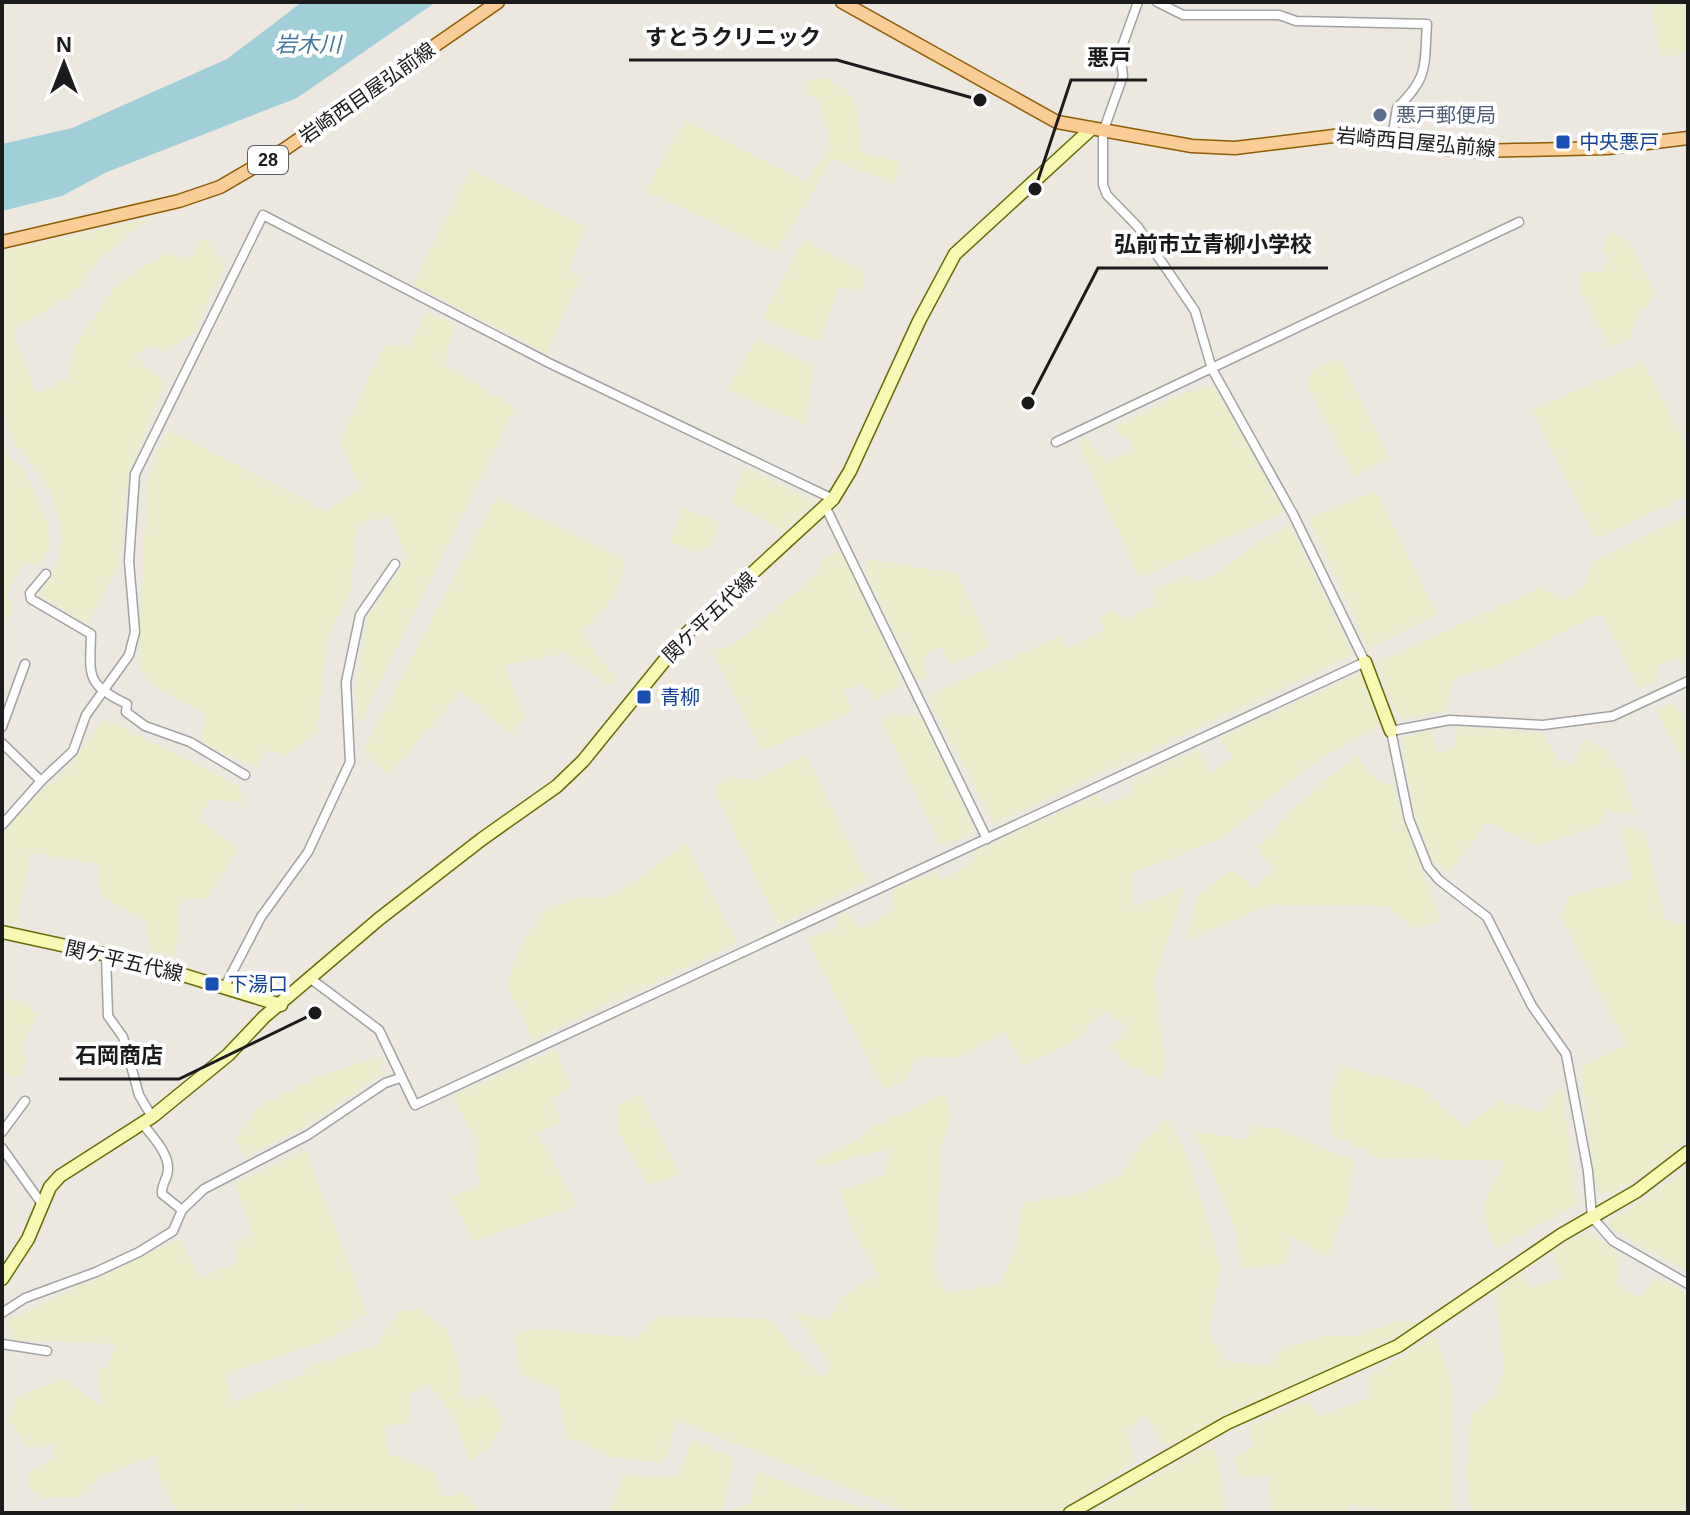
<svg xmlns="http://www.w3.org/2000/svg" width="1690" height="1515" viewBox="0 0 1690 1515" font-family="Helvetica,'Noto Sans JP',sans-serif">
	<style>
		.farmland { fill: #eaeccb }
		.water { fill: #a0cfda }
		.lines { fill: none; stroke-linecap: round; stroke-linejoin: round }
		.street-casing { stroke: #a2a2a2; stroke-width: 11 }
		.secondary-casing { stroke: #666d06; stroke-width: 15 }
		.primary-casing { stroke: #8f5c02; stroke-width: 15 }
		.street { stroke: #fff; stroke-width: 8 }
		.secondary { stroke: #f7f8b2; stroke-width: 12 }
		.primary { stroke: #facc97; stroke-width: 12 }
		.service-dot { fill: #5c6f8a; stroke: #fff; stroke-width: 3 }
		.transit-dot { fill: #1a4fb4; stroke: #fff; stroke-width: 3 }
		.labels { text-anchor: middle; stroke-width: 8; stroke-linejoin: round; paint-order: stroke }
		.shield { fill: #fff; stroke: #5f5f5f; stroke-width: 2 }
		.shield-label { font-size: 18px; font-weight: bold; fill: #1b1b1b }
		.street-label { font-size: 20px; fill: #1b1b1b; stroke: #fff }
		.service-label { font-size: 20px; fill: #4e5e75; stroke: #fff; text-anchor: start }
		.transit-label { font-size: 20px; fill: #164399; stroke: #fff; text-anchor: start }
		.water-label { font-size: 22px; font-style: italic; fill: #4677a0; stroke: #fff }
		.leader { fill: none; stroke: #1b1b1b; stroke-width: 3 }
		.callout-dot { fill: #1b1b1b; stroke: #fff; stroke-width: 3 }
		.callout-label { font-size: 22px; text-anchor: middle; font-weight: bold; fill: #1b1b1b; stroke: #fff; stroke-width: 8; stroke-linejoin: round; paint-order: stroke }
	</style>
	<rect width="100%" height="100%" fill="#ece8e0"/>
	<g class="farmland">
		<polygon points="1650,2 1688,2 1688,53 1661,57"/>
		<polygon points="826,78 846,90 858,109 860,152 900,161 894,184 833,159 776,252 645,191 685,120 806,182 831,146 819,101 806,94 807,79"/>
		<polygon points="471,169 587,227 568,272 581,276 546,353 413,284"/>
		<polygon points="147,219 101,258 72,295 13,330 36,394 68,378 74,347 118,282 165,254 191,258 203,236 226,265 194,332 167,352 147,346 135,356 165,384 128,473 119,564 87,624 38,594 58,562 62,530 49,489 9,435 2,396 2,251"/>
		<polygon points="1612,232 1629,242 1656,295 1638,316 1630,339 1611,347 1582,295 1580,269 1600,274 1610,259 1601,249"/>
		<polygon points="804,239 863,272 863,289 838,288 820,343 762,319"/>
		<polygon points="426,312 455,324 444,364 515,408 359,725 355,694 367,618 407,557 389,517 358,523 350,593 328,637 317,731 286,757 268,749 256,768 201,743 205,714 153,686 138,666 147,483 155,456 169,430 326,511 361,487 339,443 384,345 410,346"/>
		<polygon points="756,339 814,365 805,424 727,390"/>
		<polygon points="1340,358 1389,458 1354,476 1307,384 1312,371"/>
		<polygon points="1643,361 1688,449 1688,496 1596,539 1532,410"/>
		<polygon points="1214,386 1285,512 1139,578 1078,443 1086,436 1104,460 1133,453 1129,437 1119,437 1115,426 1177,395"/>
		<polygon points="2,449 24,471 46,517 50,544 42,564 22,564 6,596 14,609 2,626"/>
		<polygon points="743,467 815,501 784,531 731,503"/>
		<polygon points="1376,491 1437,614 1369,648 1308,518"/>
		<polygon points="496,497 626,560 614,598 581,632 617,680 607,684 566,653 505,665 525,717 511,734 461,692 388,775 363,751"/>
		<polygon points="683,507 719,523 711,547 697,553 670,541"/>
		<polygon points="1688,515 1688,668 1678,658 1659,665 1656,682 1640,689 1601,613 1493,668 1454,677 1446,711 1402,719 1389,697 1378,662 1541,587 1562,600 1583,588 1593,561"/>
		<polygon points="1290,525 1353,655 994,824 927,696 1059,636 1067,648 1105,630 1100,617 1111,610 1125,619 1153,605 1153,590 1187,575 1196,582 1216,574 1258,542"/>
		<polygon points="841,550 903,683 877,701 863,684 843,691 852,712 762,751 712,651 733,645 817,574 822,560"/>
		<polygon points="868,559 958,574 990,647 950,666 942,647 923,656 926,678 918,681 867,574"/>
		<polygon points="1362,672 1380,725 1312,764 1221,839 1131,873 1133,908 1186,886 1155,979 1165,1065 1160,1080 1126,1064 1111,1048 1129,1026 1104,1011 1073,1043 1024,1065 1004,1031 960,1057 916,1059 905,1080 884,1089 806,939 838,928 838,917 846,913 862,929 895,908 892,890 936,871 943,880 973,859 974,851 1098,795 1103,805 1133,793 1133,780 1197,749 1210,772 1233,757 1219,738"/>
		<polygon points="1673,702 1688,725 1688,769 1656,711"/>
		<polygon points="894,714 922,717 975,832 941,846 881,720"/>
		<polygon points="104,718 238,785 243,804 210,799 199,819 239,849 206,899 181,899 175,956 152,952 145,921 101,896 97,864 30,852 17,925 2,920 2,836 27,804 69,767"/>
		<polygon points="1457,727 1542,733 1558,759 1573,764 1583,740 1603,748 1622,773 1636,814 1606,810 1599,824 1539,846 1487,822 1449,873 1432,859 1413,810 1402,738 1431,729 1437,754 1455,746"/>
		<polygon points="806,755 868,882 778,925 714,790 725,777 754,779"/>
		<polygon points="1355,755 1376,779 1393,786 1440,921 1413,929 1387,906 1272,905 1186,940 1197,897 1232,869 1255,889 1273,869 1257,849 1290,811"/>
		<polygon points="1621,826 1645,831 1665,920 1688,925 1688,1139 1667,1160 1610,1194 1601,1194 1594,1181 1581,1067 1626,1044 1560,914 1570,896 1632,879"/>
		<polygon points="686,843 737,943 533,1040 506,983 522,942 548,908 578,898 611,897"/>
		<polygon points="2,998 24,1002 37,1015 20,1049 27,1060 19,1078 2,1073"/>
		<polygon points="556,1050 572,1087 551,1098 562,1124 537,1133 577,1205 473,1242 451,1197 480,1185 475,1161 479,1143 451,1096"/>
		<polygon points="382,1057 382,1074 309,1124 246,1157 235,1139 260,1105 326,1073"/>
		<polygon points="1342,1066 1420,1087 1465,1126 1500,1101 1542,1112 1561,1084 1578,1204 1496,1249 1486,1222 1486,1197 1505,1161 1379,1158 1331,1134 1332,1087"/>
		<polygon points="946,1093 951,1119 941,1146 935,1275 948,1293 999,1284 1016,1249 1021,1204 1080,1193 1122,1175 1140,1146 1166,1119 1187,1153 1221,1266 1209,1334 1225,1361 1272,1366 1282,1348 1324,1336 1352,1336 1398,1321 1420,1323 1327,1373 1164,1447 1146,1415 1127,1431 1135,1461 1058,1513 909,1513 677,1420 669,1450 660,1463 611,1458 582,1442 568,1441 557,1389 519,1374 515,1334 540,1329 634,1338 659,1316 768,1318 820,1378 832,1366 794,1313 828,1320 845,1294 878,1275 851,1227 841,1191 885,1174 888,1149 818,1167 815,1160 859,1139 866,1130"/>
		<polygon points="640,1094 680,1176 648,1184 617,1131 617,1106"/>
		<polygon points="1252,1126 1278,1129 1354,1161 1349,1202 1327,1258 1291,1236 1286,1263 1240,1269 1236,1229 1194,1131 1246,1140"/>
		<polygon points="306,1150 367,1313 329,1340 227,1374 231,1403 299,1376 311,1365 375,1347 398,1311 418,1309 447,1330 462,1372 459,1395 470,1402 485,1394 505,1420 490,1446 469,1461 456,1421 428,1384 409,1394 410,1422 386,1426 387,1453 435,1472 443,1498 463,1491 479,1513 308,1513 302,1507 296,1513 178,1513 159,1481 157,1455 102,1476 78,1498 39,1498 26,1483 31,1470 54,1460 53,1444 31,1450 6,1418 18,1396 65,1378 102,1408 98,1372 108,1365 115,1344 11,1340 8,1320 179,1239 200,1278 236,1263 236,1246 253,1235 234,1184"/>
		<polygon points="1688,1164 1688,1272 1617,1233 1608,1222 1673,1179"/>
		<polygon points="1589,1231 1617,1253 1617,1282 1639,1298 1656,1277 1688,1293 1688,1513 1474,1513 1470,1507 1466,1471 1471,1416 1494,1395 1504,1368 1495,1292 1520,1273 1531,1288 1562,1277 1552,1251"/>
		<polygon points="1435,1336 1454,1389 1453,1508 1445,1513 1420,1513 1347,1505 1347,1513 1268,1513 1272,1511 1268,1476 1238,1477 1235,1457 1253,1447 1250,1426 1307,1401 1319,1416 1370,1398 1367,1377"/>
		<polygon points="693,1440 734,1458 722,1512 750,1504 757,1471 823,1497 886,1513 611,1513 622,1475 676,1477"/>
		<polygon points="1201,1449 1215,1449 1225,1498 1222,1513 1092,1513"/>
	</g>
	<polygon class="water" points="302,2 436,2 297,98 107,172 62,196 2,211 2,144 72,128 227,59"/>
	<g class="lines">
		<defs>
			<g id="street">
				<path d="M1157,2L1183,15H1279L1296,21L1427,24C1424,67 1429,77 1397,108L1392,138"/>
				<polyline points="1056,442 1519,222"/>
				<polyline points="826,508 987,839"/>
				<path d="M46,574L30,593L31,599L91,634C90,676 85,684 127,704L126,712L145,726L190,742L245,775"/>
				<polyline points="1688,681 1613,716 1543,725 1450,720 1391,731 1409,819 1428,867 1439,880 1487,917 1532,1006 1566,1054 1588,1171 1592,1217 1613,1241 1688,1284"/>
				<polyline points="2,727 25,664"/>
				<polyline points="2,743 41,781"/>
				<polyline points="2,825 41,781 73,751 86,715 129,655 135,632 129,561 135,474 263,215 549,363 833,499"/>
				<polyline points="106,955 108,1016 123,1037 139,1095 152,1117"/>
				<polyline points="311,979 379,1030 415,1105 1365,662 1293,514 1212,369 1195,311 1138,227 1107,195 1103,185 1103,132 1123,76 1120,52 1138,2"/>
				<polyline points="225,986 261,917 308,852 350,762 346,682 360,615 395,564"/>
				<path d="M142,1123C151,1135 169,1153 168,1169C168,1179 161,1184 162,1194L182,1210"/>
				<polyline points="2,1132 25,1101"/>
				<polyline points="2,1148 42,1204"/>
				<polyline points="2,1313 25,1298 96,1272 139,1252 173,1231 182,1210 204,1189 308,1135 385,1083 400,1078"/>
				<polyline points="2,1344 47,1351"/>
			</g>
			<g id="secondary">
				<polyline points="1365,662 1391,731"/>
				<polyline points="2,932 144,963 281,1005"/>
				<polyline points="2,1279 28,1239 50,1187 60,1176 152,1117 228,1055 264,1017 379,919 482,839 557,786 583,761 686,634 833,499 850,471 919,321 955,254 1090,130"/>
				<polyline points="1070,1513 1227,1423 1398,1346 1561,1235 1637,1191 1688,1152"/>
			</g>
			<g id="primary">
				<polyline points="842,2 1057,122 1192,146 1235,148 1358,133 1446,149 1477,151 1607,148 1688,138"/>
				<polyline points="2,242 179,201 220,187 285,149 498,2"/>
			</g>
		</defs>
		<use href="#street" class="street-casing"/>
		<use href="#secondary" class="secondary-casing"/>
		<use href="#primary" class="primary-casing"/>
		<use href="#street" class="street"/>
		<use href="#secondary" class="secondary"/>
		<use href="#primary" class="primary"/>
	</g>
	<circle class="service-dot" cx="1380" cy="115" r="8"/>
	<g class="transit-dot">
		<rect x="1555" y="134" width="16" height="16" rx="4"/>
		<rect x="636" y="689" width="16" height="16" rx="4"/>
		<rect x="204" y="976" width="16" height="16" rx="4"/>
	</g>
	<g class="labels">
		<rect class="shield" x="248" y="146" width="40" height="28" rx="6"/>
		<g class="shield-label">
			<text x="268" y="166">28</text>
		</g>
		<g class="street-label">
			<text transform="translate(367 93) rotate(-35)" y="7">岩崎西目屋弘前線</text>
			<text transform="translate(1416 142) rotate(5)" y="7">岩崎西目屋弘前線</text>
			<text transform="translate(709 617) rotate(-44)" y="7">関ケ平五代線</text>
			<text transform="translate(124 961) rotate(13)" y="7">関ケ平五代線</text>
		</g>
		<g class="service-label">
			<text x="1396" y="122">悪戸郵便局</text>
		</g>
		<g class="transit-label">
			<text x="1579" y="149">中央悪戸</text>
			<text x="660" y="704">青柳</text>
			<text x="228" y="991">下湯口</text>
		</g>
		<g class="water-label">
			<text x="308" y="52">岩木川</text>
		</g>
	</g>
	<path class="leader" d="M980 100L837 60H629M1035 189L1071 80H1147M1028 403L1098 268H1328M315 1013L179 1079H59"/>
	<g class="callout-dot">
		<circle cx="980" cy="100" r="8"/>
		<circle cx="1035" cy="189" r="8"/>
		<circle cx="1028" cy="403" r="8"/>
		<circle cx="315" cy="1013" r="8"/>
	</g>
	<g class="callout-label">
		<text x="733" y="45">すとうクリニック</text>
		<text x="1109" y="65">悪戸</text>
		<text x="1213" y="252">弘前市立青柳小学校</text>
		<text x="119" y="1063">石岡商店</text>
	</g>
	<rect width="1690" height="1515" fill="none" stroke="#1b1b1b" stroke-width="8"/>
	<g transform="translate(64 64)" stroke="#ffffff" stroke-width="6" paint-order="stroke">
	<path d="M0-6L14 30L0 20L-14 30Z" fill="#1b1b1b"/>
	<text y="-12" font-size="22" font-weight="bold" text-anchor="middle" fill="#1b1b1b">N</text>
	</g>
</svg>
